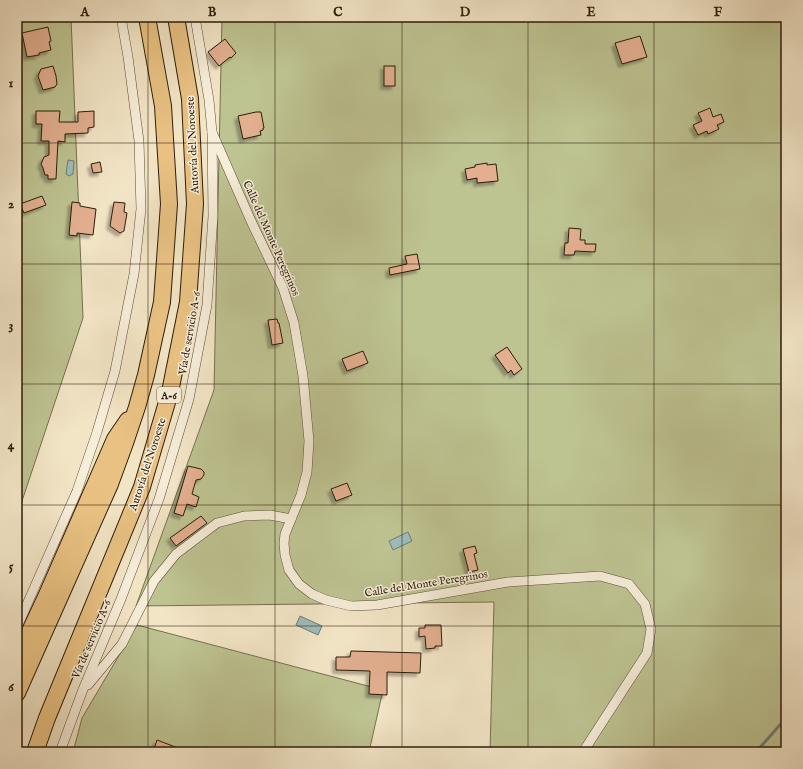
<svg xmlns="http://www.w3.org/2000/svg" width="803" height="769" viewBox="0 0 803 769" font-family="'IM FELL English',serif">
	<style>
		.green { fill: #bec392; stroke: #76704e }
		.water { fill: #9dbdbc; stroke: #707d75 }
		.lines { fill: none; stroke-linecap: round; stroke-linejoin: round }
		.stream { stroke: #707d75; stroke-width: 3 }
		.building { fill: #e2af90; stroke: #2d1c0a; filter: url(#shadow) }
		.street-casing { stroke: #5e4e39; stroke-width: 10 }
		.highway-casing { stroke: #2d1c0a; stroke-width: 18 }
		.street { stroke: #f7eeda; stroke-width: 9 }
		.highway { stroke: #e9c283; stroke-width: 16 }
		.grid { fill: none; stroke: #2d1c0a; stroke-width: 1; stroke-opacity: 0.55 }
		.labels { text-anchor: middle; stroke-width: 3; stroke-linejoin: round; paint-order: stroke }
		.shield { fill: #f7eeda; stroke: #6a5b48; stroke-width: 1 }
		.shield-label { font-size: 10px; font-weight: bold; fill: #2d1c0a }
		.street-label { font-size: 11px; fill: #2d1c0a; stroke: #f7eeda }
		.neatline { fill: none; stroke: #2d1c0a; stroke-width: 1.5 }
		.grid-label { font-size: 13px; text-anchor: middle; font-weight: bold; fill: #2d1c0a }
	</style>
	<defs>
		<filter id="shadow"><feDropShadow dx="-3.5" dy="3.5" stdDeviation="1" flood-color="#0004"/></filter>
	</defs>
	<rect width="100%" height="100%" fill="#f2e5c6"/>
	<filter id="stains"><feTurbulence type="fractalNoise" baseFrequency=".005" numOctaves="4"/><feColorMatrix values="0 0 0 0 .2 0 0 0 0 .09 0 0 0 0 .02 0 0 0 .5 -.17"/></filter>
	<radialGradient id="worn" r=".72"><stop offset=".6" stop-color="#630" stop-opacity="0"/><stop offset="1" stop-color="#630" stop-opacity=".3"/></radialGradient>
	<g class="green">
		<polygon points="17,17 71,17 83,318 17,516"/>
		<polygon points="222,17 786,17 786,752 490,752 494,602 136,606 214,390"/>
		<polygon points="137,625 383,690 369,752 73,752 82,718"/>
	</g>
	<g class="water">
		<polygon points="68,160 74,161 73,174 69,176 66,174"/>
		<polygon points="408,532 412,541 393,550 389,541"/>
		<polygon points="300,616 322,626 318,635 296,625"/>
	</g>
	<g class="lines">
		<polyline class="stream" points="756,752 786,718"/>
	</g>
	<g class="building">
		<polygon points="48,27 51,41 49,42 51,50 39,53 39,55 27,57 22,33"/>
		<polygon points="640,36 647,57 622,64 615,43"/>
		<polygon points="225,39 236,53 231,58 230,57 219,66 208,52"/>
		<polygon points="53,66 56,76 57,84 55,87 43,90 38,76 41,69"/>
		<rect x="384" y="66" width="11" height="20"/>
		<polygon points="710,108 713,117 721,114 724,122 717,125 719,129 708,134 707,131 698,135 693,125 702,121 698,113"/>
		<polygon points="36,111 60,111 59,122 78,122 78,112 94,111 94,127 88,128 88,133 65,134 65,142 58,141 56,179 48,179 48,175 45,175 43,168 41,164 44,157 49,155 49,141 41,141 42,124 36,124"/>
		<polygon points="256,112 261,112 264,128 263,128 263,130 260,131 261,135 243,139 238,116"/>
		<polygon points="100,162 102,172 93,173 91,164"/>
		<polygon points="487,163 487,165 496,164 498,181 477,183 477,178 467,180 465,169 475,167 475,165"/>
		<polygon points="42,196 46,205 24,213 20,204"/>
		<polygon points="72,202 80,203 80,206 96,209 93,235 77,233 77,236 69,235"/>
		<polygon points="114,202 125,203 124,212 127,213 124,231 120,233 110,226"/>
		<polygon points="569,228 581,229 580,240 585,240 585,244 596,244 595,252 575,251 574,255 564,255 565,243 568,243"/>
		<polygon points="417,254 420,269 390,275 389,268 407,264 405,256"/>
		<polygon points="277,319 278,323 279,323 283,343 272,345 268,320"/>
		<polygon points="507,347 522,369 514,375 511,370 508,373 495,355"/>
		<polygon points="363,351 368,363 347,371 342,359"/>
		<polygon points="188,466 201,469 204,472 204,475 201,479 196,480 192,494 199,497 196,507 187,504 183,516 174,513"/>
		<polygon points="347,483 352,495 336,501 331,489"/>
		<polygon points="201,516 207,523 176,546 170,538"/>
		<polygon points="475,546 477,553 474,554 478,570 469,572 463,549"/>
		<polygon points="425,625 441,625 442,646 435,646 435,648 426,649 425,636 419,637 419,628 425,628"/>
		<polygon points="351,651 421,653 420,673 387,672 387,695 369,694 370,671 336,670 336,657 350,657"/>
		<polygon points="157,740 186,751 185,752 153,752"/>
	</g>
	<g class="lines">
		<defs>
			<g id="street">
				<polyline points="212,132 251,221 283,288 294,323 303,376 309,441 307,472 301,495 285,534 284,543 285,555 289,570 299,584 312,594 326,600 351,606 377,605 508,582 600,576 629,584 645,604 651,629 647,653 583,752"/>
				<polyline points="17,627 77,491 97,432 115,371 134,274 141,209 139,141 128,57 121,17"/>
				<polyline points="88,685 122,644 154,581 176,554 217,523 244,516 270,515 291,519"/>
				<polyline points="60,752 82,692 121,599 159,499 189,399 207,305 213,216 212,132 209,100 195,17"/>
			</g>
			<g id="highway">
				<polyline points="17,659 46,597 115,439 128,420"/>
				<polyline points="17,693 110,484 125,443 137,407 146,375 162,302 169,204 163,106 147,17"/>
				<polyline points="35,752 47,718 142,487 170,392 188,302 195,204 190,99 176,17"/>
			</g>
		</defs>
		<use href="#street" class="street-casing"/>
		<use href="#highway" class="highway-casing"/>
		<use href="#street" class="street"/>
		<use href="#highway" class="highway"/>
	</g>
	<path class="grid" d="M148,17V752M275,17V752M402,17V752M528,17V752M654,17V752M17,143H786M17,264H786M17,384H786M17,505H786M17,626H786"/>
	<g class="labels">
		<rect class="shield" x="157" y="387" width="24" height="16" rx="3"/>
		<g class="shield-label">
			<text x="169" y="399">A-6</text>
		</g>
		<g class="street-label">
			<text transform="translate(192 145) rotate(-93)" y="4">Autovía del Noroeste</text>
			<text transform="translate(272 238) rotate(66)" y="4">Calle del Monte Peregrinos</text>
			<text transform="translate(189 333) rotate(-80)" y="4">Vía de servicio A-6</text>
			<text transform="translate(147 464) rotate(-72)" y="4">Autovía del Noroeste</text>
			<text transform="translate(426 583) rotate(-9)" y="4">Calle del Monte Peregrinos</text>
			<text transform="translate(91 639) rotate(-67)" y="4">Vía de servicio A-6</text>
		</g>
	</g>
	<rect width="803" height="769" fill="none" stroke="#f2e5c6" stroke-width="44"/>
	<rect x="22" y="22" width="759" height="725" class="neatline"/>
	<g class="grid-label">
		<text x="85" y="16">A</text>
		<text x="212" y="16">B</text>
		<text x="338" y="16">C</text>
		<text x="465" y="16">D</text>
		<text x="591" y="16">E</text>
		<text x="718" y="16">F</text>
		<text x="11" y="87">1</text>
		<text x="11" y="208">2</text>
		<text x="11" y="329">3</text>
		<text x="11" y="449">4</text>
		<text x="11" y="570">5</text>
		<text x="11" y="691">6</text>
	</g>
	<rect width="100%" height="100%" filter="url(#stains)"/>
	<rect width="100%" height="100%" fill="url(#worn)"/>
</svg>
